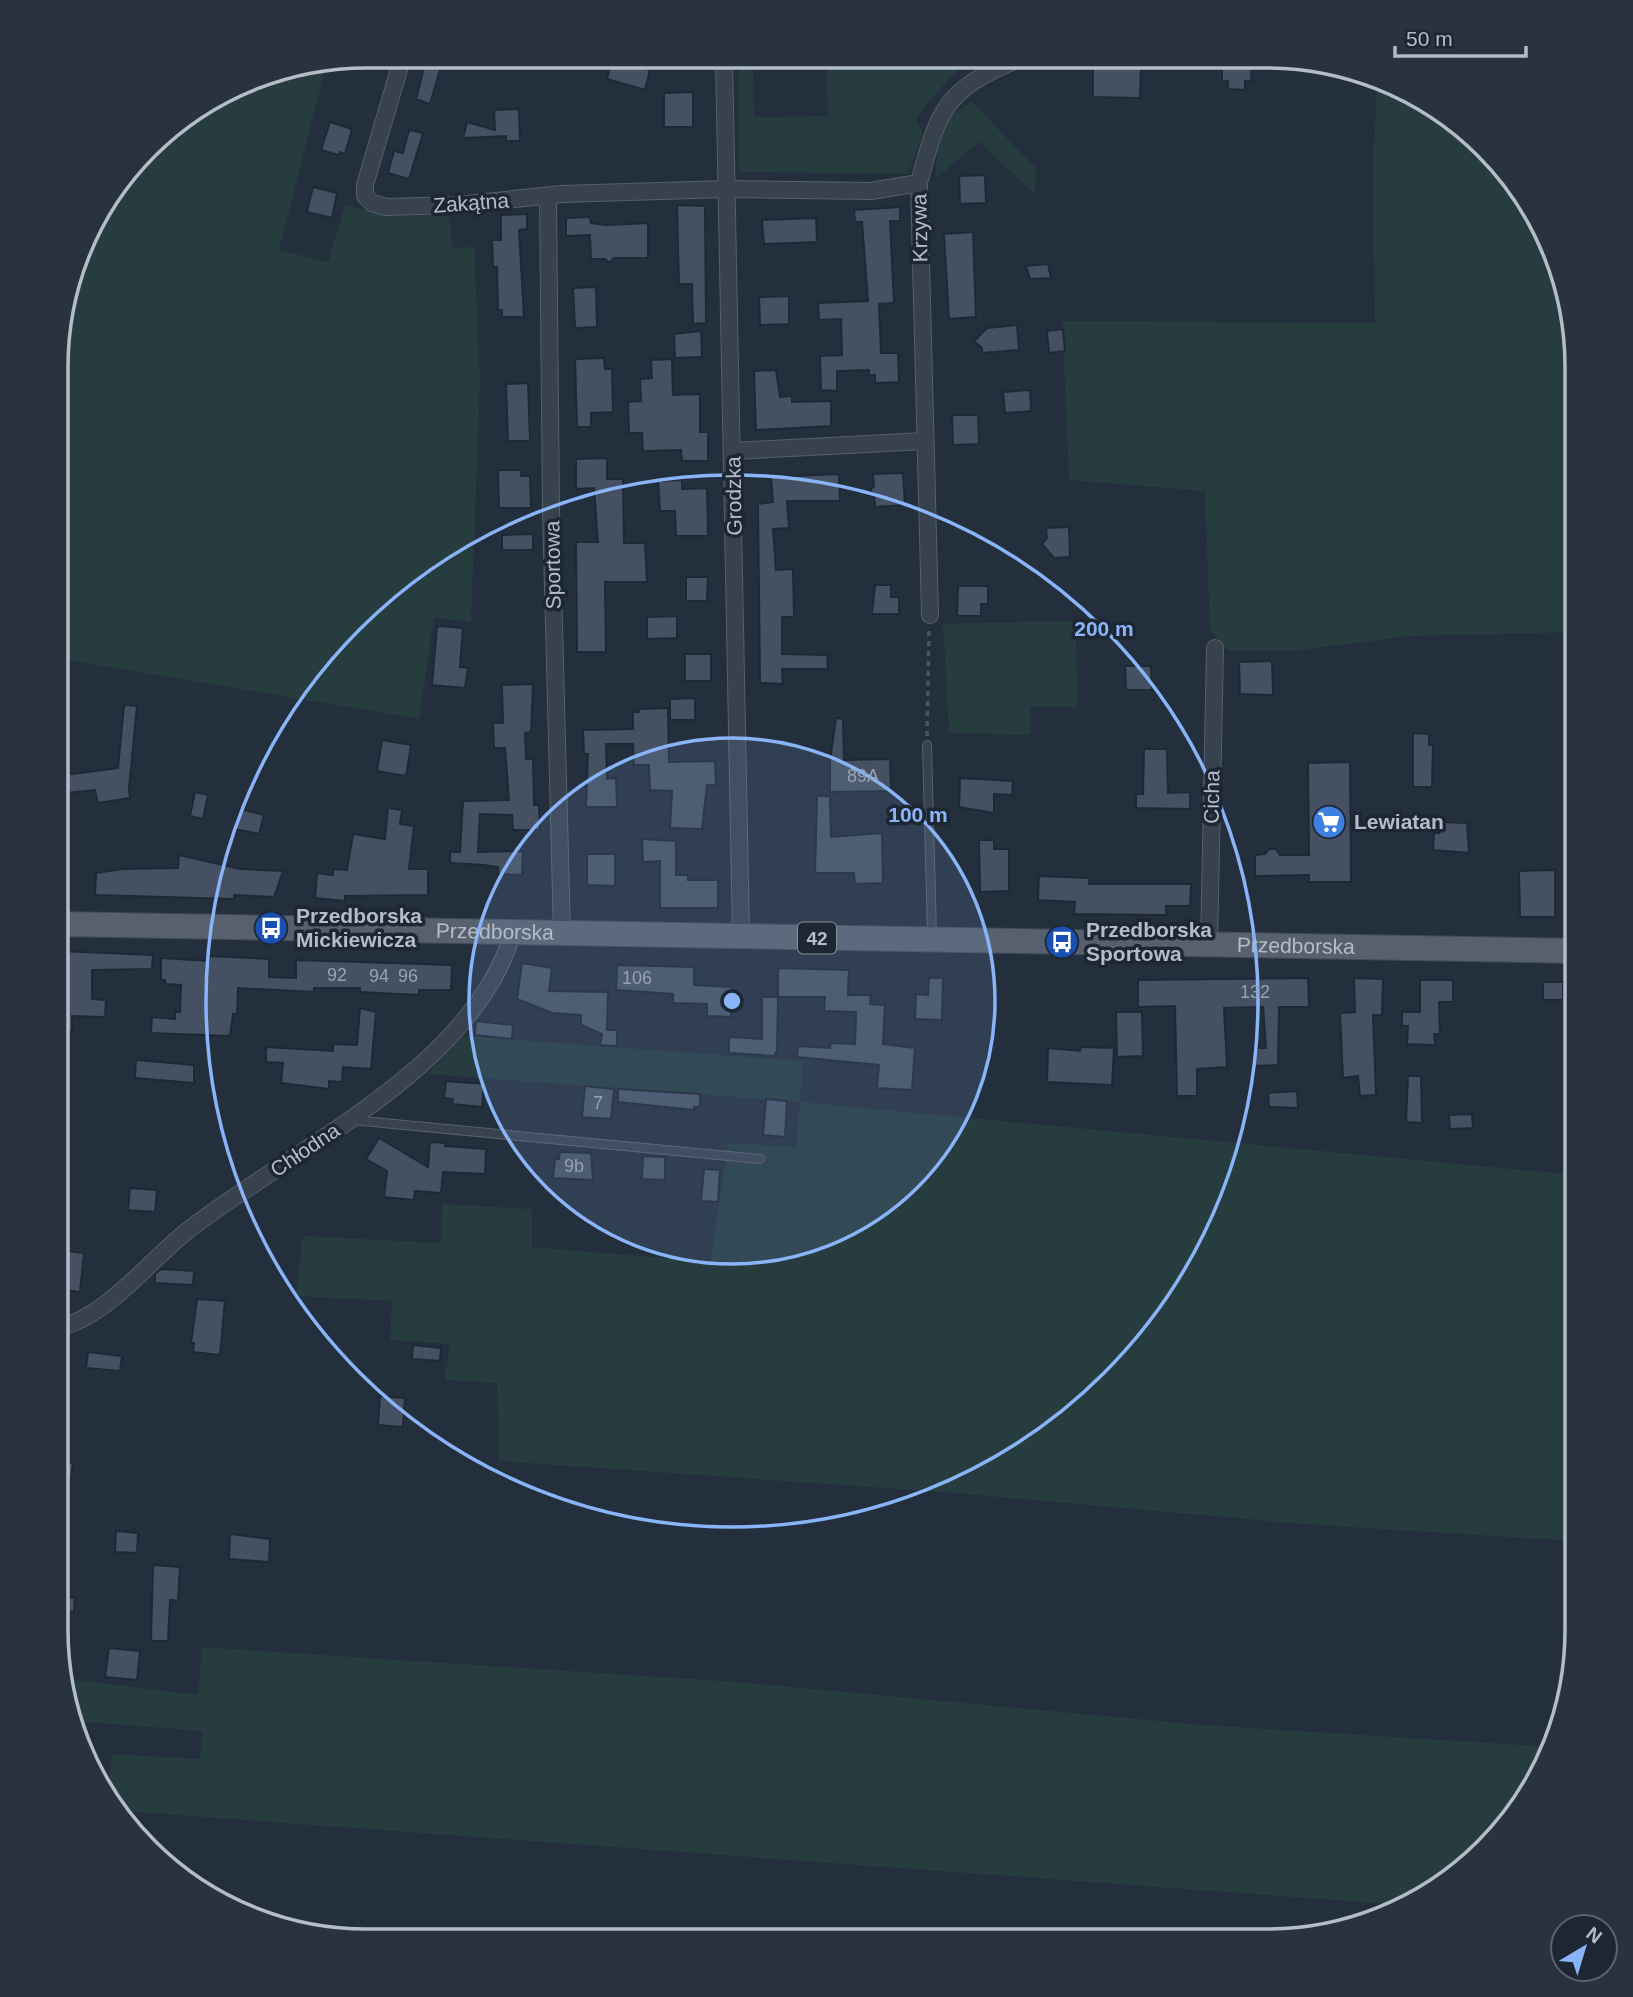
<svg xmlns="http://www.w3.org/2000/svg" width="1633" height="1997" viewBox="0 0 1633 1997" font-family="Helvetica,sans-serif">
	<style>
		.green { fill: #263c3f }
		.building { fill: #455162; stroke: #1f2835; stroke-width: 2 }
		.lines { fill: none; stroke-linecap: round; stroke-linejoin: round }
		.lane-casing { stroke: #565f6c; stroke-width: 10 }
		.street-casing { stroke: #565f6c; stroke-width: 18 }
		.primary-casing { stroke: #414a57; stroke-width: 26 }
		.path { stroke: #44595c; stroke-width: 3.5; stroke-dasharray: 5 5; stroke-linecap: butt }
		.lane { stroke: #38414e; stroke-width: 8 }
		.street { stroke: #38414e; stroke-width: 16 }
		.primary { stroke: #56606e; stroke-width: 24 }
		.ring { fill: none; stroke: #8ab4f8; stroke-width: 3.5 }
		.labels { text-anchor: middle; stroke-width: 7; stroke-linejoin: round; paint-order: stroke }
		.number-label { font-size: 18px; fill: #98a1af }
		.shield { fill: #1d2633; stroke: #878f9c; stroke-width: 2 }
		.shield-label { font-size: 19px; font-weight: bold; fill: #b4bcc9 }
		.street-label { font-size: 21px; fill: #b4bcc9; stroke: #1d2633 }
		.poi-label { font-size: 21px; font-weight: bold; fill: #b4bcc9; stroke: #1d2633; text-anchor: start }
		.rim { fill: none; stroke: #b4bcc9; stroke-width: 3.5 }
		.centre { fill: #8ab4f8; stroke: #1d2633; stroke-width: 3.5 }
		.ring-label { font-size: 21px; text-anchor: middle; font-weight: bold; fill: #8ab4f8; stroke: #1d2633; stroke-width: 7; stroke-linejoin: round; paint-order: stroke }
	</style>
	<rect width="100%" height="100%" fill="#242f3e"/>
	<g class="green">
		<path d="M739,57H753L754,117L828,116L826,57L968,58C957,72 921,107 916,120L923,133L908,174L739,172Z"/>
		<polygon points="327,63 279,250 328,262 345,205 388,216 448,215 453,248 474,247 480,383 471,622 434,618 419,719 65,660 68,855 58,855 59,326 98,212 162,133 267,73"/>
		<polygon points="1377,85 1439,109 1535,212 1566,287 1577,367 1577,632 1411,636 1300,650 1228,650 1210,631 1205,491 1069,480 1062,321 1375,323 1373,169"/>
		<polygon points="972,102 1036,168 1035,194 979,142 936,178 937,144 947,117"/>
		<polygon points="1076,621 1077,707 1030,707 1031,735 949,733 943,624"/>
		<polygon points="463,1036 803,1061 800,1102 1577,1175 1576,1541 1302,1524 955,1493 499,1461 497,1383 445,1380 450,1344 390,1340 392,1301 296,1296 303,1236 441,1243 442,1204 532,1209 532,1247 710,1262 728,1143 796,1147 800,1102 428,1074"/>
		<polygon points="202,1647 737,1682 1203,1725 1552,1747 1525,1802 1421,1899 1403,1905 122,1811 108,1796 112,1754 199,1759 203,1731 71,1721 67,1711 70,1679 198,1695"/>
	</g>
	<g class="building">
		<polygon points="427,56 444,56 430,104 416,99"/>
		<polygon points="612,59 650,70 645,90 607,79"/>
		<polygon points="1093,63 1141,64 1140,98 1093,97"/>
		<polygon points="1222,64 1252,65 1251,81 1245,81 1245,90 1228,89 1228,81 1222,81"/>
		<polygon points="693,92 693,127 664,127 664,93"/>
		<polygon points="519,109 520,141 506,141 506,136 463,138 467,122 495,130 494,110"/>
		<polygon points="330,122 352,129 345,154 340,152 339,155 321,150"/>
		<polygon points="409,130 423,133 409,179 388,173 394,151 403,153"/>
		<polygon points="985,175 986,203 960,204 959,176"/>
		<polygon points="313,187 337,193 332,218 307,212"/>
		<polygon points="677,205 705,206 706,323 693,324 692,284 679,284"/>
		<polygon points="900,207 900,221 890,221 894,303 879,304 881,353 898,353 899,382 875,383 875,375 869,375 869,370 837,371 837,391 821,390 820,356 842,355 841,319 819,320 818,303 868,301 862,222 855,222 854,210"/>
		<polygon points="527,214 527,229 519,230 524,317 502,317 502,310 498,310 497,267 493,267 492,240 501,240 501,215"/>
		<polygon points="590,217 591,223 606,225 648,223 648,258 614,258 609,263 605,259 591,259 590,235 566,236 566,218"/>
		<polygon points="816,218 817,242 764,244 762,220"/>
		<polygon points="973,232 976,317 949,319 944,234"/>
		<polygon points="1048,264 1051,278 1030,279 1026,266"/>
		<polygon points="596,287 597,327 575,328 573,288"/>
		<polygon points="789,296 789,324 760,325 759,297"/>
		<polygon points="1017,325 1019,350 982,353 982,348 974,341 987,328"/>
		<polygon points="1063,329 1065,351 1049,353 1047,331"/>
		<polygon points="701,331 702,357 675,358 674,334"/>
		<polygon points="604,358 605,369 612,369 613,412 591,413 591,427 577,427 575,359"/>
		<polygon points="672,359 673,395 700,394 700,432 708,432 708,461 682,461 681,450 643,451 642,433 629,433 628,402 641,401 640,379 652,378 651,360"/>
		<polygon points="776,370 780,397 792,396 792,402 831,401 831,426 756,430 754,371"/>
		<polygon points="528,383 530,441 508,441 506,384"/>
		<polygon points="1030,390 1031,411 1005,413 1003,392"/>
		<polygon points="952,415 978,415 979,444 953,445"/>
		<polygon points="607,458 607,479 623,479 624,543 645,543 647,582 605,582 606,652 577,652 576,542 598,542 594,488 576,489 576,459"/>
		<polygon points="498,470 521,470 521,476 530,476 531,508 499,508"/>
		<polygon points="903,473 905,505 875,507 874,495 870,490 874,486 873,474"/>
		<polygon points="839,474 840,501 787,501 789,528 773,529 776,570 793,569 794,617 782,617 782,654 827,655 828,669 782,669 783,684 760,683 758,504 773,502 771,477"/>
		<polygon points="682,480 682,489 707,488 708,536 676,536 675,511 660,511 658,481"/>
		<polygon points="1069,527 1070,557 1054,558 1042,544 1047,538 1046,528"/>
		<polygon points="533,534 533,550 502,550 502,535"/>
		<polygon points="686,577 708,577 707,601 686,601"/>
		<polygon points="875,585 891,585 891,597 899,597 899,614 872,614"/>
		<polygon points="958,586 988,586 988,604 981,604 981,616 957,616"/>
		<polygon points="677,616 677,638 647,639 647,617"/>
		<polygon points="437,626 463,628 460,667 468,668 465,688 432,685"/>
		<rect x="685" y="654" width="26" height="27"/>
		<polygon points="1272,661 1273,695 1240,694 1239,662"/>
		<polygon points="1125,666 1151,666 1152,690 1126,690"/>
		<polygon points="533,684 531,732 525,733 526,759 533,759 534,805 539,805 540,830 513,830 512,815 480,814 478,852 523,851 522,875 498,874 498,867 484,865 450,863 450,852 460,852 463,801 509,800 505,748 494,748 493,723 503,723 502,685"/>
		<polygon points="695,698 695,720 670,720 670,699"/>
		<polygon points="124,705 137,706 129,788 130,798 98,803 95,790 66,793 64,775 118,768"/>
		<polygon points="668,708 669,762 715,761 716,785 707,785 702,829 670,828 672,791 650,790 649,765 634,765 633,744 606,744 607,779 616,778 617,807 586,807 588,754 584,754 583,730 633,729 633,712 639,712 638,709"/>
		<polygon points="836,718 843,719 844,760 890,759 891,791 830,792 830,761"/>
		<polygon points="1413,733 1429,734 1429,745 1433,745 1432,787 1413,787"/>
		<polygon points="382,740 411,745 406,776 377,771"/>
		<polygon points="1144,749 1167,749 1168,793 1190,792 1190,809 1136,808 1136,794 1143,794"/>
		<polygon points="1350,762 1351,882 1309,882 1309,875 1255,876 1255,855 1265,854 1269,849 1276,849 1280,855 1309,855 1308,763"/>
		<polygon points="960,778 1013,781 1012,795 994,794 994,813 959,807"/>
		<polygon points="195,792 208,795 203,819 190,816"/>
		<polygon points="817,796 830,796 831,837 882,833 883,883 855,884 854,873 815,873"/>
		<polygon points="388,808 402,810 400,824 414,826 409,869 428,869 428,895 345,896 345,901 315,898 317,873 333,875 333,869 347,870 353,834 385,839"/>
		<polygon points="240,809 264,815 259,834 235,829"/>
		<polygon points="1439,822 1467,823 1469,853 1433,850 1434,833 1439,833"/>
		<polygon points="642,839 676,841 676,875 688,875 688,880 718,880 718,908 660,908 660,861 643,862"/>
		<polygon points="979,840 994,840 994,849 1009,849 1009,891 980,892"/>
		<polygon points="587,854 615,854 615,886 587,885"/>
		<polygon points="179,855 240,869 283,871 274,897 234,895 234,899 95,895 96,873 122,869 178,868"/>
		<polygon points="1555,870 1555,917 1520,917 1519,871"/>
		<polygon points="1039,876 1089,878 1089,884 1191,884 1190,906 1166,906 1166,915 1074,914 1075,902 1038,900"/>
		<polygon points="60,951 153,955 152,969 92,970 92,999 106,1000 105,1017 72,1016 72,1032 58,1032"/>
		<polygon points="210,956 269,959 269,977 296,978 296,960 452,965 451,990 419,990 419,995 360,992 360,988 314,988 314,992 238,988 237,1014 233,1014 230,1036 151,1033 152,1017 175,1019 175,1012 180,1012 181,985 165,984 165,980 161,980 161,958 209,961"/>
		<polygon points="522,963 552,968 549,991 608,992 607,1030 617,1030 617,1046 600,1045 602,1034 581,1025 581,1015 552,1013 517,999"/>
		<polygon points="617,965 694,967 694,985 732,987 731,1017 707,1016 707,1004 673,1003 673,994 616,990"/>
		<polygon points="778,968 849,970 848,995 871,995 870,1004 885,1005 883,1044 915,1048 912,1090 877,1088 879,1065 797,1057 798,1046 830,1048 831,1043 855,1044 856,1012 824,1011 825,997 778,997"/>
		<polygon points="929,978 943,978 942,1020 915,1019 916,994 928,995"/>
		<polygon points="1308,978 1309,1007 1279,1007 1278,1065 1254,1066 1253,1048 1266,1048 1263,1007 1224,1008 1227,1067 1197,1069 1197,1096 1177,1096 1175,1006 1138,1007 1138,980"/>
		<polygon points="1354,978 1383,979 1382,1015 1373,1015 1376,1095 1360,1096 1358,1076 1343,1078 1340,1013 1355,1012"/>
		<polygon points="1420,980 1453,980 1453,1002 1439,1002 1440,1034 1434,1034 1435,1045 1407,1044 1408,1026 1402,1026 1402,1012 1420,1012"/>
		<rect x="1543" y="982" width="20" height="18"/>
		<polygon points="762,997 778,997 777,1051 774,1056 729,1053 729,1037 762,1039"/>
		<polygon points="360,1008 376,1012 371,1069 343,1067 342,1082 329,1081 329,1089 281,1083 283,1063 266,1062 266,1047 333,1051 333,1044 357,1045"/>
		<polygon points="1116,1012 1142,1012 1143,1056 1117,1057"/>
		<polygon points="476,1021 513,1025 512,1039 475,1035"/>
		<polygon points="1081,1047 1114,1048 1112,1085 1047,1082 1048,1048 1080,1051"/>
		<polygon points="136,1060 194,1065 194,1083 135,1078"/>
		<polygon points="1408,1076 1421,1076 1422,1123 1406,1122"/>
		<polygon points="446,1081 484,1084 482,1107 452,1104 453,1099 444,1098"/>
		<polygon points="585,1086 614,1089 611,1119 582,1117"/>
		<polygon points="618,1089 700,1094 700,1107 694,1107 694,1110 618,1102"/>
		<polygon points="1297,1091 1298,1108 1269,1107 1268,1093"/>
		<polygon points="766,1099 787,1101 785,1137 763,1135"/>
		<polygon points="1472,1114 1473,1128 1450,1129 1449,1115"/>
		<polygon points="379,1138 428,1167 430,1142 446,1143 445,1146 486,1149 485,1174 443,1172 441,1193 415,1191 414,1200 384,1197 387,1171 366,1159"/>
		<polygon points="560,1152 591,1153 593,1180 553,1178 555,1159 559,1159"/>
		<polygon points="643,1156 665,1157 665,1180 642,1179"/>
		<polygon points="704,1169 720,1170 718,1202 701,1201"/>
		<polygon points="130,1188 157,1190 155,1212 128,1210"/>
		<polygon points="57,1250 84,1253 80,1292 57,1289"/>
		<polygon points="161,1269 194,1271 193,1285 155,1283 155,1274"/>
		<polygon points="197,1299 225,1301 220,1355 193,1352 194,1343 191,1343"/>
		<polygon points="413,1345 441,1348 440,1361 412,1359"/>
		<polygon points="88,1352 122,1356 120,1371 86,1368"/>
		<polygon points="380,1396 405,1398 403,1427 378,1425"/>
		<polygon points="56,1462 73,1463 71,1481 56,1480"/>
		<polygon points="116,1531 138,1533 137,1553 115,1552"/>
		<polygon points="230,1534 270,1539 269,1562 229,1559"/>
		<polygon points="153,1565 180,1567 178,1601 170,1600 168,1641 151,1641"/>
		<polygon points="56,1597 75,1598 74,1612 56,1610"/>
		<polygon points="109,1648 140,1651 137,1680 105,1677"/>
	</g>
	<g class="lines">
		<defs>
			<g id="lane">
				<polyline points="927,745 932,935"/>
				<polyline points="58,856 60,923"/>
				<polyline points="352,1120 760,1159"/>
			</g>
			<g id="street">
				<polyline points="403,56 365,185 365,196 372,203 386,207 457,205 562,194 726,189 871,191 919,183"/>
				<polyline points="724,57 741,936"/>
				<polyline points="548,198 551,510 562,933"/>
				<polyline points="733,451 924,441"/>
				<path d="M930,615L919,183C938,112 944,89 1017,60"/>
				<polyline points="1209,946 1215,648"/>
				<path d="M57,1328C106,1318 148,1262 187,1231C293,1148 473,1070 513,932"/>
			</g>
			<g id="primary">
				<path id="s1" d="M57,924L1577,951"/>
			</g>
		</defs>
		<use href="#lane" class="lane-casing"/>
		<use href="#street" class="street-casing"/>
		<use href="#primary" class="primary-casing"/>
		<polyline class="path" points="927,736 929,631"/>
		<use href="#lane" class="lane"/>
		<use href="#street" class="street"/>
		<use href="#primary" class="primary"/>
	</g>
	<circle cx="732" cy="1001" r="263" fill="#8ab4f8" fill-opacity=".12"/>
	<g class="ring">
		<circle cx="732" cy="1001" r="263"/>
		<circle cx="732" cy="1001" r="526"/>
	</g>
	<defs>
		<symbol id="supermarket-disc" viewBox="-11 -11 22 22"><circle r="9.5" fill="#3f7fe0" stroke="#1d2633"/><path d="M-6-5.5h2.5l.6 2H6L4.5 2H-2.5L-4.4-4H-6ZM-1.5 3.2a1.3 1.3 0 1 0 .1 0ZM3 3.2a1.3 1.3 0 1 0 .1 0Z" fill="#fff"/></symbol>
		<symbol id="bus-disc" viewBox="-11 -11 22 22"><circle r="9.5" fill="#1a4fb4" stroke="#1d2633"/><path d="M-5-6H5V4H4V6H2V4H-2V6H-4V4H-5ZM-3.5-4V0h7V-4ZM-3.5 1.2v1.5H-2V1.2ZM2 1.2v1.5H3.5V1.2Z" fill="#fff"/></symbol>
	</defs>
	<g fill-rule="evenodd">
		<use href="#supermarket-disc" x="1310" y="803" width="38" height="38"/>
		<use href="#bus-disc" x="252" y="909" width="38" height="38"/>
		<use href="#bus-disc" x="1043" y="923" width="38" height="38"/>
	</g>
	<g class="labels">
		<g class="number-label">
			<text x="863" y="782">89A</text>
			<text x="337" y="981">92</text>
			<text x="379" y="982">94</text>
			<text x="408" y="982">96</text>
			<text x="637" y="984">106</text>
			<text x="1255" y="998">132</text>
			<text x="598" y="1109">7</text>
			<text x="574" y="1172">9b</text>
		</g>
		<rect class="shield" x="798" y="922.5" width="38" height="31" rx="5"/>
		<g class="shield-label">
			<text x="817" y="945">42</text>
		</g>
		<g class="street-label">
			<text transform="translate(471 203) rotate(-4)" y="7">Zakątna</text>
			<text transform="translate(920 228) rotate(-91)" y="7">Krzywa</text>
			<text transform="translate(734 496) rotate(-91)" y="7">Grodzka</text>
			<text transform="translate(553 565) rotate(-91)" y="7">Sportowa</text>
			<text transform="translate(1212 797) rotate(-89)" y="7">Cicha</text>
			<text dy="7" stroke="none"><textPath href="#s1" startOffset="438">Przedborska</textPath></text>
			<text dy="7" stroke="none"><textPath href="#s1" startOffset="1239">Przedborska</textPath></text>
			<text transform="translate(305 1150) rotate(-34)" y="7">Chłodna</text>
		</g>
		<g class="poi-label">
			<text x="1354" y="829">Lewiatan</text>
			<text x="296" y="923">Przedborska<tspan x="296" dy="24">Mickiewicza</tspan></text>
			<text x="1086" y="937">Przedborska<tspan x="1086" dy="24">Sportowa</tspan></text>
		</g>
	</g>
	<path d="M0 0H1633V1997H0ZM367 68H1266A299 299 0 0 1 1565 367V1630A299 299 0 0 1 1266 1929H367A299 299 0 0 1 68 1630V367A299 299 0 0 1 367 68Z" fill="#29323f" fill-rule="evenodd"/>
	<path class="rim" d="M367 68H1266A299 299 0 0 1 1565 367V1630A299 299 0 0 1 1266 1929H367A299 299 0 0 1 68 1630V367A299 299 0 0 1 367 68Z"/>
	<circle cx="732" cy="1001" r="10" class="centre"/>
	<g class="ring-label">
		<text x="1104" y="636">200 m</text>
		<text x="918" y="822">100 m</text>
	</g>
	<g transform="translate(1584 1948) rotate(38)"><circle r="33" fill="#1d2633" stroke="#59626f" stroke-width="2"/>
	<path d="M0-5L12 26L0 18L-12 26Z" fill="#8ab4f8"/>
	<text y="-10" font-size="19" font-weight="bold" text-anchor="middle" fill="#b4bcc9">N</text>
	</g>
	<path d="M1395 46v10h131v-10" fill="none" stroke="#b4bcc9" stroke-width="3.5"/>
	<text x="1406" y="46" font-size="21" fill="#b4bcc9" stroke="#1d2633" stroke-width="5" paint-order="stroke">50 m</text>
</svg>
